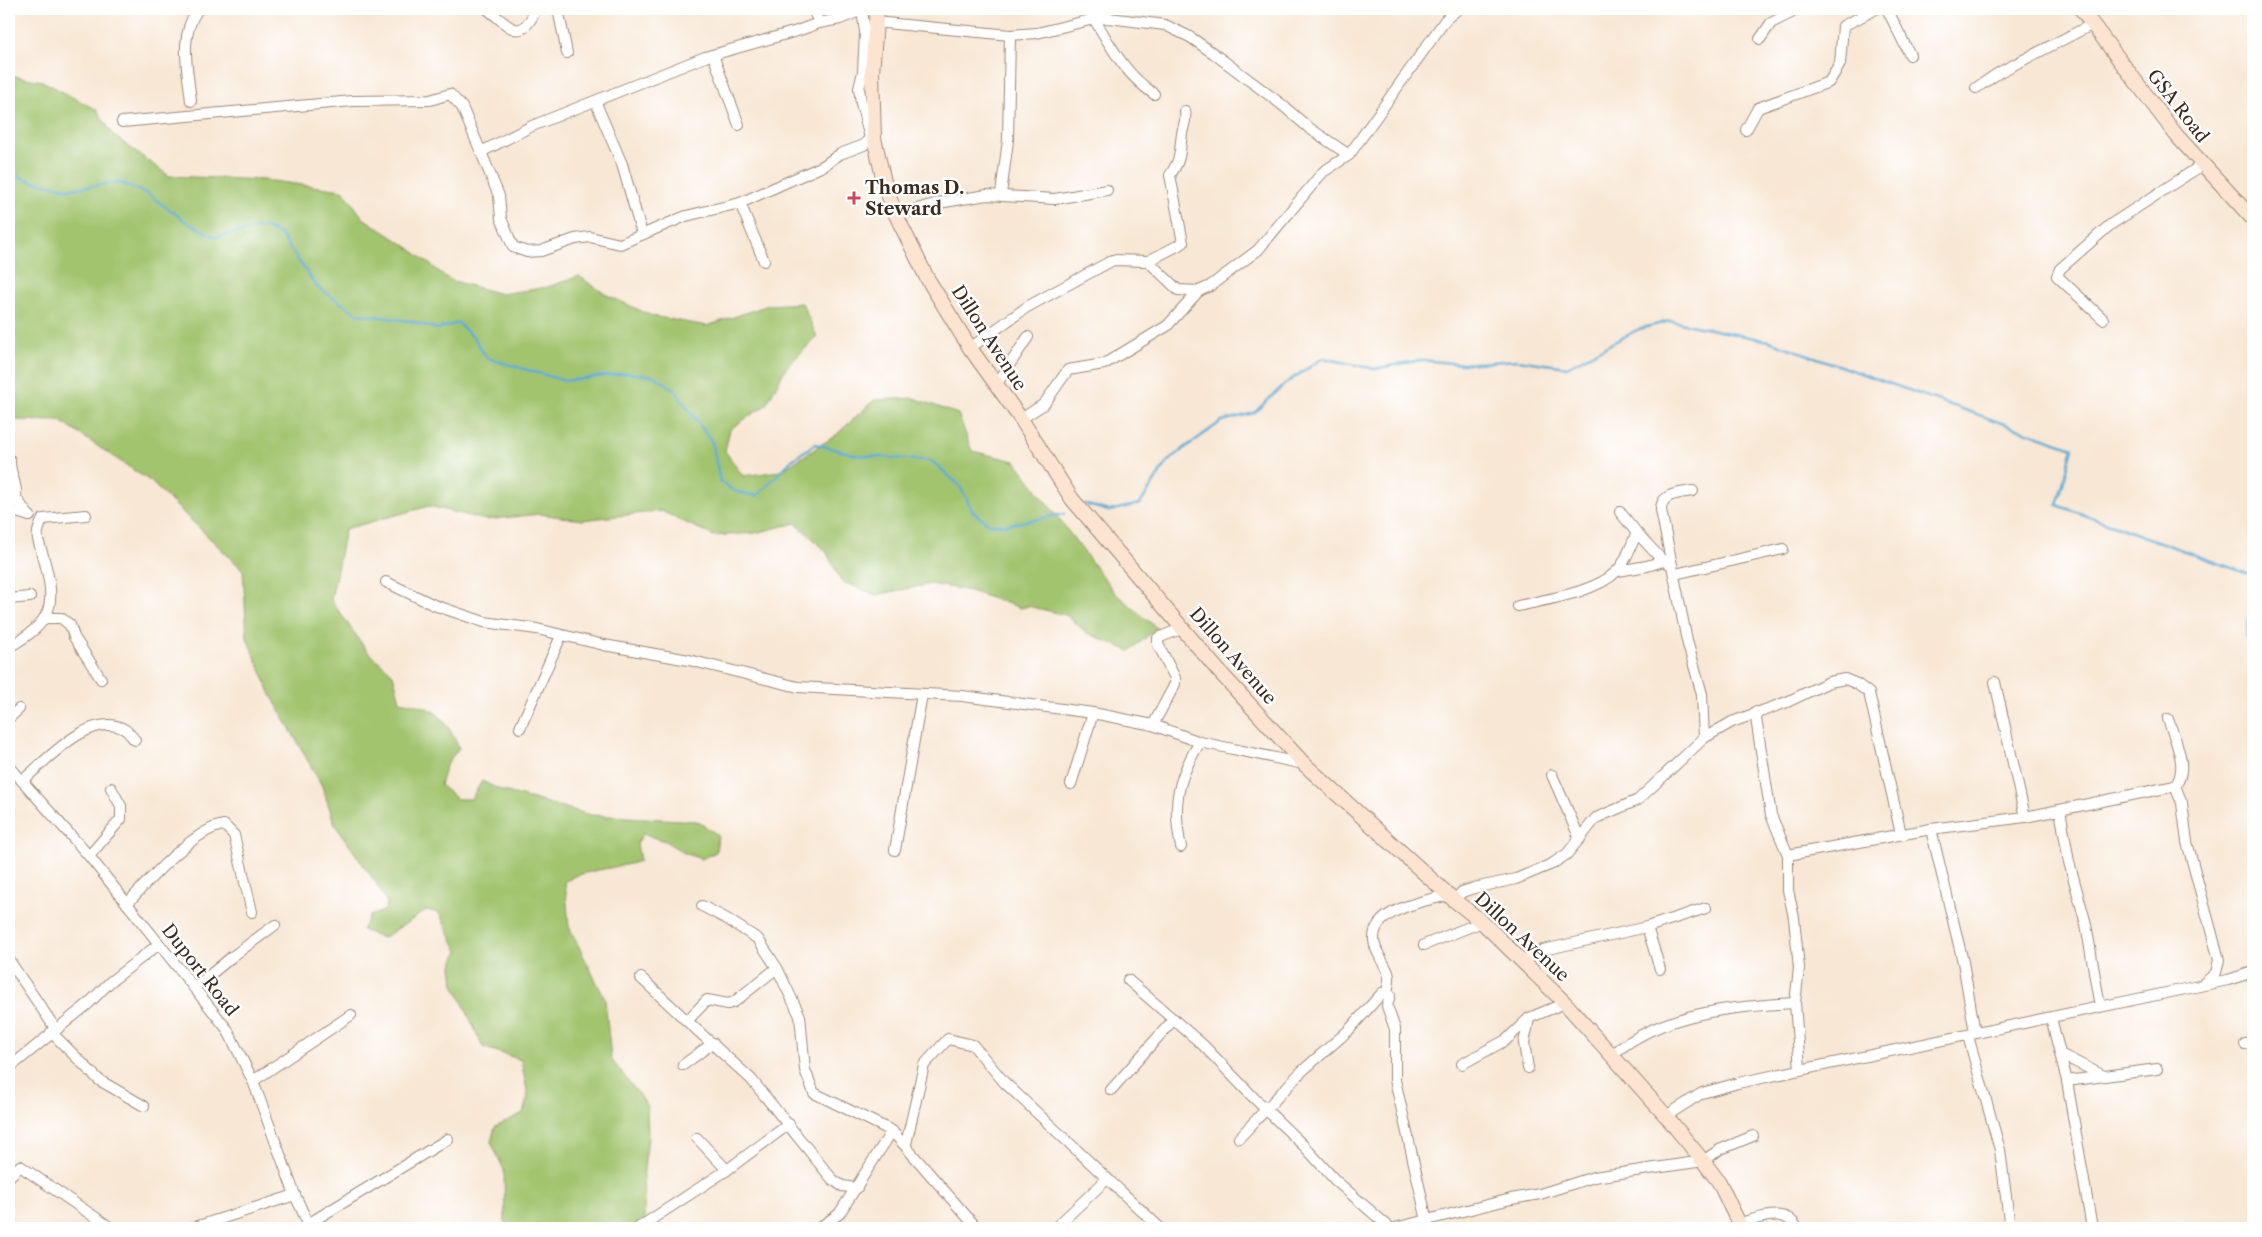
<svg xmlns="http://www.w3.org/2000/svg" width="2262" height="1237" viewBox="0 0 2262 1237" font-family="'Libre Caslon Text',serif">
	<style>
		.green { fill: #a2c46e; stroke: #6e7746 }
		.lines { fill: none; stroke-linecap: round; stroke-linejoin: round }
		.stream { stroke: #5cacd6; stroke-width: 2.5 }
		.street-casing { stroke: #9a8879; stroke-width: 12 }
		.secondary-casing { stroke: #9a8879; stroke-width: 16 }
		.street { stroke: #fff; stroke-width: 10 }
		.secondary { stroke: #fde4d0; stroke-width: 14 }
		.poi-dot { fill: #d1495b; stroke: #fff; stroke-width: 2 }
		.labels { text-anchor: middle; stroke-width: 5; stroke-linejoin: round; paint-order: stroke }
		.street-label { font-size: 18px; fill: #3b2a1e; stroke: #fff }
		.poi-label { font-size: 18px; font-weight: bold; fill: #3b2a1e; stroke: #fff; text-anchor: start }
	</style>
	<rect width="100%" height="100%" fill="#fff"/>
	<filter id="ink" filterUnits="userSpaceOnUse"><feTurbulence type="fractalNoise" baseFrequency=".02" numOctaves="2"/><feDisplacementMap in="SourceGraphic" scale="10" xChannelSelector="R" yChannelSelector="G"/><feConvolveMatrix kernelMatrix="1 2 1 2 8 2 1 2 1" color-interpolation-filters="sRGB"/></filter>
	<filter id="wash" filterUnits="userSpaceOnUse"><feTurbulence type="fractalNoise" baseFrequency=".0096" numOctaves="4" result="noise"/><feDisplacementMap in="SourceGraphic" scale="20" xChannelSelector="R" yChannelSelector="G"/><feGaussianBlur stdDeviation="1.12" result="paint"/><feColorMatrix in="noise" values="0 0 0 0 0 0 0 0 0 0 0 0 0 0 0 0 0 1.4 0 .05"/><feComposite in="paint" operator="in"/></filter>
	<g filter="url(#wash)">
		<rect width="100%" height="100%" fill="#f8e7d4"/>
		<path class="green" d="M9,75L42,81L97,110L113,135L169,176L264,180L343,190L363,218L409,248L450,280L501,294L548,287L579,276L605,294L652,316L707,326L769,305L802,303L817,337L786,368L766,405L730,429L725,451L743,476L781,471L836,435L874,400L914,398L958,414L972,451L1015,461L1115,593L1157,628L1130,651L1087,633L1066,615L1028,606L1021,608L970,591L931,584L876,595L841,581L826,551L796,523L755,533L714,536L661,511L582,520L540,514L486,520L429,506L345,529L331,600L367,651L393,674L400,701C437,708 443,714 459,748L446,765L440,785L457,799H471L482,781L500,790L591,815L697,821L718,835L716,852L701,859L684,853L665,841L643,834L637,843L640,861C617,869 582,869 565,882L569,927L605,999L611,1059L647,1105L648,1137L643,1178L645,1228H505L504,1170L491,1142L495,1127L523,1113L528,1096L521,1060L483,1047L454,984L452,966L458,951L439,913L427,910L383,938L362,930L370,916L385,910L387,903L376,883L335,825L322,786L271,695L247,638L243,570L150,481L60,421L9,420Z"/>
		<g class="lines">
			<g class="stream">
				<polyline points="9,173 31,181 70,189 118,182 148,194 188,223 215,237 263,227 280,234 317,287 358,314 410,321 437,329 458,323 474,338 487,358 565,381 628,373 654,376 674,389 712,442 720,481 734,491 757,496 792,460 815,444 857,455 932,461 960,486 973,512 989,524 1005,525 1064,514"/>
				<polyline points="1084,504 1109,511 1140,504 1167,462 1186,447 1222,421 1254,413 1286,383 1323,358 1375,369 1420,360 1463,364 1517,360 1567,367 1639,329 1670,321 1769,341 2073,448 2057,505 2251,575 2252,606 2246,634 2253,661"/>
			</g>
		</g>
	</g>
	<g filter="url(#ink)">
		<g class="lines">
			<defs>
				<g id="street">
					<path d="M487,9C507,23 520,47 536,9"/>
					<polyline points="558,9 567,53"/>
					<polyline points="813,9 819,23"/>
					<polyline points="1887,9 1910,55"/>
					<path d="M1094,19C1113,49 1124,73 1154,94"/>
					<polyline points="875,22 1010,35 1037,33 1094,19 1109,18 1165,25 1190,37 1213,53 1281,104 1309,128 1349,155"/>
					<polyline points="1760,39 1771,23 1799,9"/>
					<polyline points="713,55 739,125"/>
					<polyline points="1976,88 2000,72 2093,24"/>
					<path d="M191,101C188,70 178,37 198,9"/>
					<polyline points="595,101 622,164 642,234"/>
					<polyline points="122,122 353,101 430,100 450,94 462,107 481,152 532,126 705,57 797,31 819,23 840,19 862,10 876,9"/>
					<polyline points="1746,130 1758,108 1829,82 1840,64 1843,26 1876,9"/>
					<polyline points="481,152 499,196 501,218 513,247 527,252 541,251 575,239 590,237 620,244 686,216 740,203 823,166 840,154 864,145 870,138 861,103 859,88 863,72 865,32 862,10"/>
					<polyline points="1001,194 1008,140 1010,35"/>
					<polyline points="740,203 764,261"/>
					<polyline points="896,215 938,203 987,195 1055,199 1107,190"/>
					<polyline points="1148,261 1178,290 1199,291 1210,286 1258,250 1323,172 1349,155 1446,19 1458,9"/>
					<polyline points="2103,319 2057,276 2060,269 2110,225 2202,165"/>
					<path d="M970,348L1027,307L1113,260L1148,261L1183,243L1170,175C1182,158 1179,153 1182,134C1183,126 1187,120 1185,111"/>
					<polyline points="996,385 1028,337"/>
					<polyline points="1021,419 1044,404 1068,370 1104,364 1167,326 1199,291"/>
					<path d="M10,460C9,473 18,484 16,498L29,516"/>
					<path d="M1693,491C1680,493 1661,493 1661,510L1687,641L1702,694L1704,738"/>
					<polyline points="9,510 30,516"/>
					<polyline points="1637,533 1663,561"/>
					<polyline points="1618,571 1647,566 1663,561 1672,565"/>
					<polyline points="1675,574 1783,549"/>
					<polyline points="386,582 434,605 484,622 537,629 604,645 689,660 798,687 962,696 1093,713 1153,725 1200,742 1304,764"/>
					<polyline points="9,599 30,597"/>
					<path d="M1518,606C1547,599 1595,593 1617,571C1626,563 1631,544 1637,533L1620,512"/>
					<polyline points="45,618 61,618 70,625 74,637 101,679"/>
					<path d="M9,647C52,622 57,607 44,559C39,540 33,538 43,519L86,515"/>
					<polyline points="1995,682 2025,817"/>
					<polyline points="1755,712 1771,815 1788,855"/>
					<polyline points="9,718 19,709"/>
					<polyline points="1153,725 1175,684 1175,678 1158,644 1158,638 1183,628"/>
					<polyline points="520,728 561,636"/>
					<polyline points="9,766 89,856 227,1029 253,1081 295,1195 310,1228"/>
					<polyline points="1552,775 1580,839"/>
					<path d="M22,781C45,762 90,710 124,729C128,731 132,737 135,740"/>
					<polyline points="1071,784 1093,713"/>
					<polyline points="2175,786 2182,803 2187,842 2219,960 2216,973 2204,983"/>
					<polyline points="2060,810 2069,862 2086,924 2100,1007"/>
					<polyline points="1931,829 1963,962 1975,1033"/>
					<path d="M1181,847C1172,805 1177,779 1200,742"/>
					<polyline points="895,850 922,694"/>
					<polyline points="89,856 121,819 121,806 111,788"/>
					<polyline points="1454,900 1462,892 1474,888 1516,879 1552,864 1567,854 1596,818 1638,800 1704,738 1732,722 1787,702 1829,682 1845,679 1857,684 1869,693 1901,834"/>
					<path d="M127,904C147,882 195,828 224,825L234,835L252,912"/>
					<polyline points="702,906 727,919 758,939 777,968 800,1016 805,1070 814,1093 892,1131 977,1228"/>
					<polyline points="1647,927 1660,969"/>
					<polyline points="1424,945 1482,922"/>
					<polyline points="9,960 55,1028"/>
					<polyline points="1522,962 1543,950 1647,927 1706,908"/>
					<polyline points="777,968 734,1002 728,1004 707,1000 687,1021 751,1079 832,1179 842,1186 857,1188"/>
					<polyline points="641,978 687,1021"/>
					<polyline points="1128,980 1203,1045 1254,1098 1305,1147 1335,1180 1390,1228"/>
					<polyline points="194,988 233,956 275,925"/>
					<polyline points="2051,1018 2067,1081 2092,1228"/>
					<polyline points="51,1032 99,1080 144,1106"/>
					<polyline points="1968,1036 2000,1150 2010,1228"/>
					<polyline points="2245,1044 2253,1042"/>
					<polyline points="2060,1054 2104,1076"/>
					<path d="M1612,1055C1662,1012 1732,1007 1795,1003"/>
					<polyline points="1462,1064 1506,1040 1529,1018 1565,1003"/>
					<polyline points="683,1065 713,1043"/>
					<polyline points="9,1068 88,1004 110,982 159,944"/>
					<polyline points="1528,1068 1524,1043 1529,1019"/>
					<path d="M1800,1069L1795,1003L1799,968L1794,918L1788,890V855L1931,829L2025,817L2175,786C2190,768 2174,738 2168,719"/>
					<polyline points="253,1081 351,1015"/>
					<polyline points="2067,1081 2157,1069"/>
					<polyline points="1111,1090 1174,1019"/>
					<polyline points="1666,1116 1702,1093 1738,1083 2228,980 2253,972"/>
					<polyline points="697,1138 727,1170"/>
					<polyline points="1239,1138 1301,1072 1348,1031 1382,993 1387,992"/>
					<polyline points="906,1144 924,1065 948,1039 973,1045 1004,1082 1160,1228"/>
					<polyline points="9,1177 20,1166 111,1228"/>
					<path d="M1427,1221L1395,1080V1029L1387,1006L1390,995L1387,992C1392,971 1387,972 1378,953C1357,912 1423,901 1449,895"/>
					<path d="M1739,1223C1759,1219 1785,1206 1797,1228"/>
					<polyline points="308,1224 448,1139"/>
					<polyline points="192,1228 295,1195"/>
					<polyline points="638,1228 727,1170 789,1124"/>
					<polyline points="819,1228 839,1214 892,1131"/>
					<polyline points="1055,1228 1107,1179"/>
					<polyline points="1395,1228 1511,1199 1540,1194 1594,1177 1703,1161 1719,1150 1753,1136"/>
				</g>
				<g id="secondary">
					<polyline points="877,9 872,73 874,138 885,186 896,215 927,278 970,348 1021,419 1072,499 1217,669 1304,764 1454,900 1482,922 1565,1003 1666,1116 1703,1161 1719,1182 1741,1228"/>
					<polyline points="2081,9 2177,136 2253,219"/>
				</g>
			</defs>
			<use href="#street" class="street-casing"/>
			<use href="#secondary" class="secondary-casing"/>
			<use href="#street" class="street"/>
			<use href="#secondary" class="secondary"/>
		</g>
	</g>
	<path class="poi-dot" d="M851.5 190.5h5v5h5v5h-5v5h-5v-5h-5v-5h5z"/>
	<g class="labels">
		<g class="street-label">
			<text transform="translate(2178 106) rotate(52)" y="6">GSA Road</text>
			<text transform="translate(989 338) rotate(57)" y="6">Dillon Avenue</text>
			<text transform="translate(1233 656) rotate(49)" y="6">Dillon Avenue</text>
			<text transform="translate(1522 937) rotate(43)" y="6">Dillon Avenue</text>
			<text transform="translate(200 970) rotate(52)" y="6">Duport Road</text>
		</g>
		<g class="poi-label">
			<text x="865" y="194">Thomas D.<tspan x="865" dy="21">Steward</tspan></text>
		</g>
	</g>
	<rect width="2262" height="1237" fill="none" stroke="#fff" stroke-width="30"/>
</svg>
